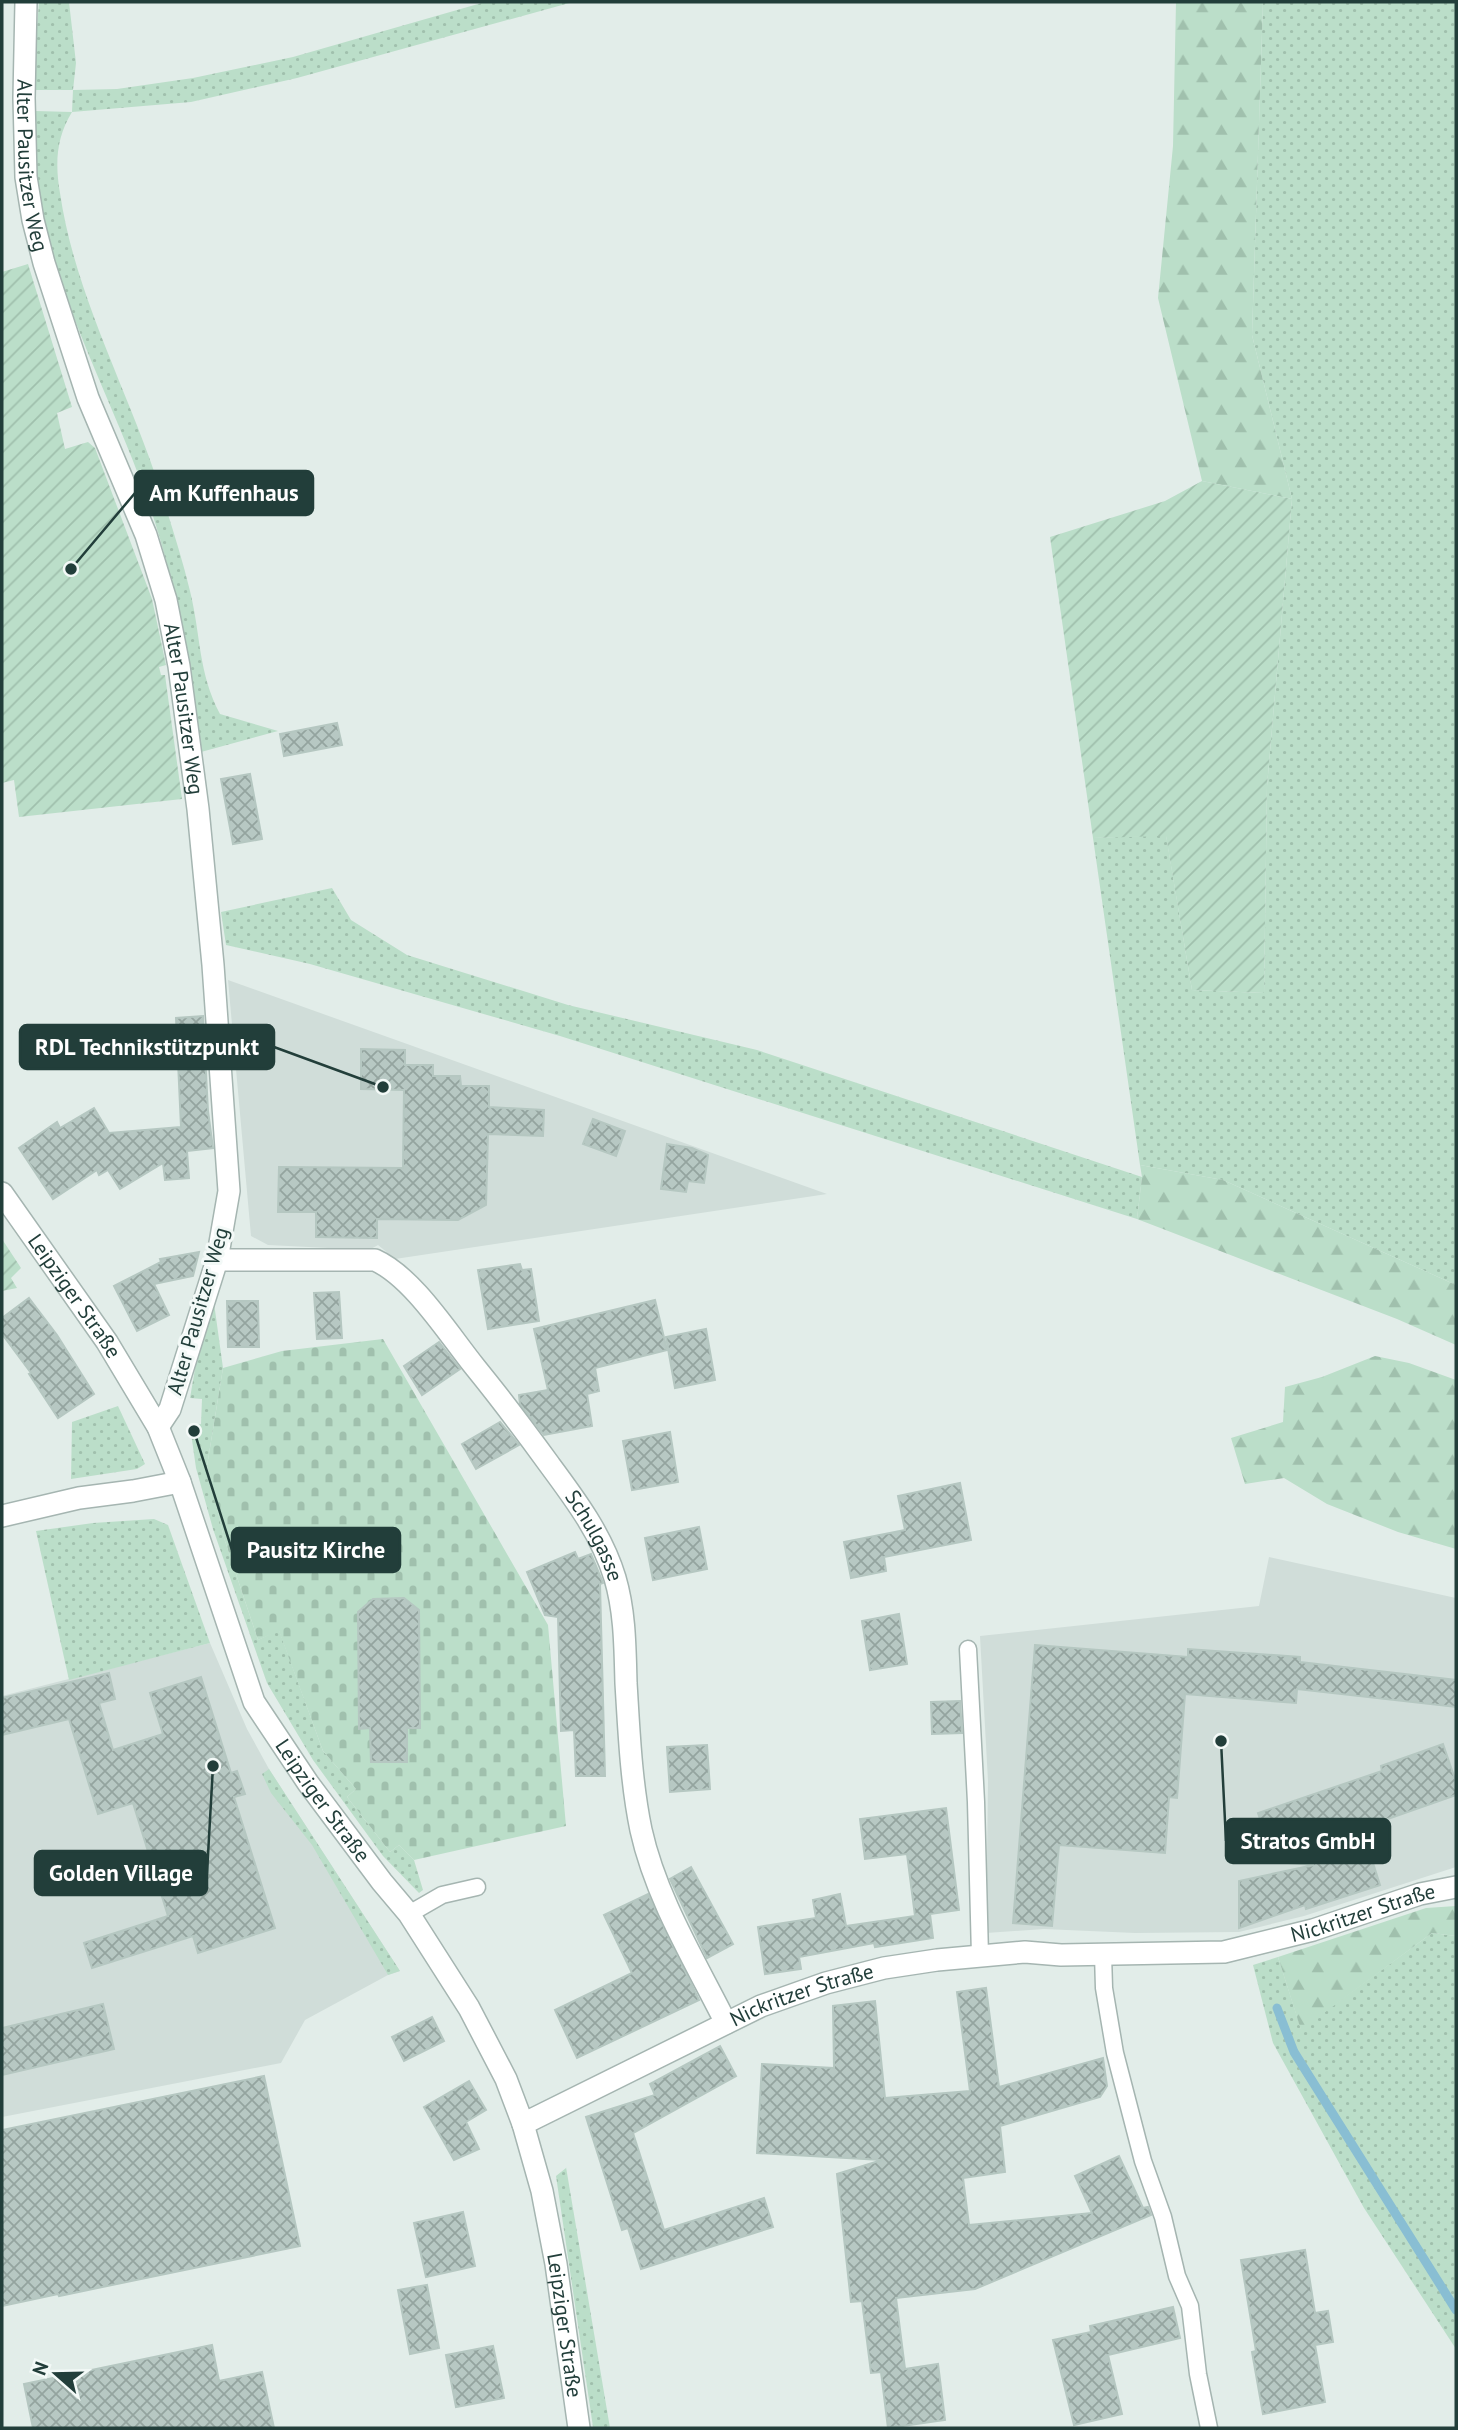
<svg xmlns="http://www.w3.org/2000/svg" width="1458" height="2430" viewBox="0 0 1458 2430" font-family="'PT Sans',sans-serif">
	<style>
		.built { fill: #d0ddd9 }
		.grass { fill: url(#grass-dots) }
		.forest { fill: url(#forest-firs) }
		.cemetery { fill: url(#cemetery-stones) }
		.garden { fill: url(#garden-furrows) }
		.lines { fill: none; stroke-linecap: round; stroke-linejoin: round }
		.stream { stroke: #89bed3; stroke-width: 9 }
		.building { fill: url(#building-cross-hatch); stroke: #b5c7c1; stroke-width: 2 }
		.service-casing { stroke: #a5b5b1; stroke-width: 19 }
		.minor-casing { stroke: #a5b5b1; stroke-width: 24 }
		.tertiary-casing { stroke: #a5b5b1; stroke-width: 24 }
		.service { stroke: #fff; stroke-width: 16 }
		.minor { stroke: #fff; stroke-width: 21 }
		.tertiary { stroke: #fff; stroke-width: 21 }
		.labels { text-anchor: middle; stroke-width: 6; stroke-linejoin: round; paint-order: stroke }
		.street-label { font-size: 21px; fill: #223e3a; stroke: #f3f9f7 }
		.leader { fill: none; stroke: #223e3a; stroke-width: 2.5 }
		.callout-dot { fill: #223e3a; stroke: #f3f9f7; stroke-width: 2.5 }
		.callout { fill: #223e3a; stroke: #223e3a; stroke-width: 2.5 }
		.callout-label { font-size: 23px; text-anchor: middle; font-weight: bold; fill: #fff }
	</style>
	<defs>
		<pattern id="grass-dots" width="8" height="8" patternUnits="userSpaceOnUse" patternTransform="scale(1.75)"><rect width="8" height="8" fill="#bbdec9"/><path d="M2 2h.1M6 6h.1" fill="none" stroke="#a0c0ad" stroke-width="1.8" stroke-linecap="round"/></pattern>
		<pattern id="forest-firs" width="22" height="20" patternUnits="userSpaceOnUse" patternTransform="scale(1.75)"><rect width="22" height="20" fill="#bbdec9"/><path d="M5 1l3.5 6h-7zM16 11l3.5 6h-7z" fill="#a0c0ad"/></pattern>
		<pattern id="cemetery-stones" width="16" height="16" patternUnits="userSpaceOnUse" patternTransform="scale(1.75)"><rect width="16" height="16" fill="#bbdec9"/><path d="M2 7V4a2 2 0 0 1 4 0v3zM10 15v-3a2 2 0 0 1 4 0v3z" fill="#a0c0ad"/></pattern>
		<pattern id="garden-furrows" width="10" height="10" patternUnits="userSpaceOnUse" patternTransform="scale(1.75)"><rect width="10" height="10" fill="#bbdec9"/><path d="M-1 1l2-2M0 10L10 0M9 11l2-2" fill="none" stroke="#a0c0ad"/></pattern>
		<pattern id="building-cross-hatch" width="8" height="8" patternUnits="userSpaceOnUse" patternTransform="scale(1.75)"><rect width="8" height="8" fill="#b7c8c3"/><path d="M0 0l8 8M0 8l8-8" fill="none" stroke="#94a49f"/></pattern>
	</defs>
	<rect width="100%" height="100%" fill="#e2ede9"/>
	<g class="built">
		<polygon points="228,980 827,1194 395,1259 378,1245 369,1250 268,1245 251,1236"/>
		<polygon points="1269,1557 1456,1598 1456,1867 1304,1916 1239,1932 1135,1933 1044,1929 986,1933 988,1781 980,1636 1259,1606"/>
		<polygon points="210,1643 247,1729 269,1769 400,1971 388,1975 305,2020 281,2063 2,2117 2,1696"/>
	</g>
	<g class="grass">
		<path d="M39,2H69L76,63L73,90L117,89L193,78L293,57L485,2H573L297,78L191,102L72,112C56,138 55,164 60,193C76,302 134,400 165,505C174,533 183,562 190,591C201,636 198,672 220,714L278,731L201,752C190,669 177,587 150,507C107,379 25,252 35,111L72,112L73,90H32Z"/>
		<polygon points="1263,2 1456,2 1456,1285 1223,1180 1140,1165 1093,838 1166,835 1192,990 1264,993 1267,786 1292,499 1252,335"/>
		<polygon points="332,888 351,920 407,955 568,1005 757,1050 1142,1177 1137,1219 560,1036 310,964 226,945 221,912"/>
		<polygon points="214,1303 223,1368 207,1466 224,1538 258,1640 279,1630 323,1751 356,1789 347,1797 390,1852 399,1845 414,1860 423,1890 419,1893 383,1856 313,1760 267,1683 213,1529 196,1468 190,1426 201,1424 202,1399 190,1398 196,1363"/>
		<polygon points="118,1406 145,1464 137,1469 71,1479 72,1422"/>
		<polygon points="154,1519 168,1525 210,1643 69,1680 36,1531 93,1523"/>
		<polygon points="269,1769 400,1971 388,1975 312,1845 271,1793 262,1774"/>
		<polygon points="1432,1933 1456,1936 1456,2349 1364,2208 1273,2043 1253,1965 1278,1957 1301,2029"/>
		<polygon points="566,2168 566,2167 610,2428 593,2427 556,2176"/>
	</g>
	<g class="forest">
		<polygon points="1176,2 1263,2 1252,335 1292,499 1202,481 1158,298 1173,146"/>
		<polygon points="1140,1165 1223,1180 1456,1285 1456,1345 1397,1319 1137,1219 1142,1177"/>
		<polygon points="1375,1356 1409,1363 1456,1380 1456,1549 1398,1532 1327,1504 1284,1478 1245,1484 1231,1438 1283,1422 1285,1387 1322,1377"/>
		<polygon points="1456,1906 1456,1936 1432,1933 1301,2030 1278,1957 1426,1908"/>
	</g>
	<polygon class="cemetery" points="383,1339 548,1625 566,1826 414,1860 399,1845 390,1852 347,1797 356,1789 323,1751 279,1631 258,1640 224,1538 207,1466 223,1368 282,1351"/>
	<g class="garden">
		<polygon points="28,264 72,407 57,413 65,449 88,442 95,448 152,599 166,665 159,667 161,675 165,675 182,799 19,817 14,780 2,783 2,272"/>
		<polygon points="1202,481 1292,499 1267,786 1264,993 1192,990 1166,836 1093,838 1050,537 1165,501"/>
		<polygon points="2,1239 21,1268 11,1278 17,1288 2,1291"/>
	</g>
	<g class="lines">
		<polyline class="stream" points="1277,2008 1294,2052 1456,2310"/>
	</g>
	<g class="building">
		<polygon points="337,723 342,745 284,756 280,734"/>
		<polygon points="250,774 262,839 233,844 221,779"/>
		<polygon points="203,1016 208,1111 213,1148 187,1151 189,1178 165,1180 163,1163 120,1189 108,1170 99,1175 97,1170 53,1199 19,1148 57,1122 60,1128 94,1108 109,1133 181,1127 176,1018"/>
		<polygon points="361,1049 405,1050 405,1065 433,1065 433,1076 460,1076 461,1086 489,1086 489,1107 544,1110 543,1136 488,1134 486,1205 458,1220 377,1219 377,1238 316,1237 316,1212 278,1212 279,1167 403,1168 404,1090 361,1089"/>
		<polygon points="593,1119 625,1131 616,1156 583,1144"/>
		<polygon points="667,1144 692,1148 708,1155 704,1183 688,1181 686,1192 661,1189"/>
		<polygon points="199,1252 193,1276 154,1284 169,1315 137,1331 114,1286 161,1262 160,1259"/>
		<polygon points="520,1264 522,1270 531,1269 539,1321 488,1329 478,1270"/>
		<polygon points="339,1292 342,1338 317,1339 314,1293"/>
		<polygon points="29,1298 57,1335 94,1394 58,1418 29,1374 31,1373 2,1334 2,1318"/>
		<polygon points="655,1300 667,1350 595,1368 599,1391 587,1394 592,1426 544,1435 520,1404 519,1395 548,1390 534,1329"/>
		<polygon points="227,1301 258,1301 259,1347 228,1347"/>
		<polygon points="706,1329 715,1380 675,1388 666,1337"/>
		<polygon points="439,1342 460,1369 422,1395 404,1366"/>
		<polygon points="500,1422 519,1445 476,1469 462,1444"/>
		<polygon points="670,1432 678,1482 632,1490 623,1441"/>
		<polygon points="960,1483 971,1540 884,1557 886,1571 851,1578 844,1542 905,1530 898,1496"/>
		<polygon points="699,1527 707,1569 653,1580 645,1538"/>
		<polygon points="575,1552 578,1559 591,1554 603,1583 600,1584 605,1776 576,1776 574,1730 561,1731 558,1617 545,1615 527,1572"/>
		<polygon points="404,1598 419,1610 420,1728 407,1728 407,1762 371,1762 370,1728 359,1729 358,1612 373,1599"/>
		<polygon points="899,1614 907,1664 870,1670 862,1621"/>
		<polygon points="1035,1645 1188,1657 1188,1649 1300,1657 1300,1662 1456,1680 1456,1707 1297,1689 1296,1703 1185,1694 1177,1798 1169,1797 1165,1853 1059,1845 1052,1926 1013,1923"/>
		<polygon points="109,1673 115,1699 99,1703 113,1750 163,1734 150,1693 201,1677 231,1773 237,1771 245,1794 234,1797 275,1928 198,1953 193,1936 92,1968 84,1943 168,1916 133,1803 98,1814 69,1719 2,1735 2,1698"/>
		<polygon points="960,1701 962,1733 932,1734 931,1702"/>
		<polygon points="1443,1744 1456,1782 1456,1795 1362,1828 1380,1885 1306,1909 1305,1905 1239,1928 1239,1881 1314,1865 1275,1862 1258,1813 1382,1771 1381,1766"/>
		<polygon points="707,1745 710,1789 670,1792 667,1747"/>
		<polygon points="946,1808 959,1910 930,1914 933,1938 875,1947 874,1943 799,1957 801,1969 765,1974 758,1927 816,1918 813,1900 840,1894 846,1926 915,1916 907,1854 865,1859 860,1819"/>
		<polygon points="691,1867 733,1944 707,1958 670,1879"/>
		<polygon points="648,1894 699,2000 577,2058 555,2010 632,1973 604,1915"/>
		<polygon points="986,1988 999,2087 1103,2058 1107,2086 1100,2097 1000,2126 1005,2172 963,2178 969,2225 1092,2213 1075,2176 1119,2156 1143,2208 1148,2207 1151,2215 975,2289 896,2298 905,2369 938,2364 945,2420 888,2428 881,2372 871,2373 862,2301 851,2302 837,2174 882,2160 757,2153 762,2064 834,2068 833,2006 875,2001 885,2098 970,2091 957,1992"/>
		<polygon points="103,2004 114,2049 2,2075 2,2028"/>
		<polygon points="432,2017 444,2041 404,2061 392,2037"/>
		<polygon points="720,2046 736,2076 633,2133 664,2230 764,2198 773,2227 641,2269 628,2228 622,2230 586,2117 655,2095 650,2084"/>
		<polygon points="264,2076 300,2246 59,2296 58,2294 2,2306 2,2130"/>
		<polygon points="469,2081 486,2110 466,2122 479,2149 454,2160 424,2107"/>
		<polygon points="463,2212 475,2266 426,2277 414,2223"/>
		<polygon points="1305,2250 1315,2313 1328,2311 1333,2342 1315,2345 1325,2402 1263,2414 1252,2352 1256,2351 1241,2260"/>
		<polygon points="427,2285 439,2348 410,2354 398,2290"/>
		<polygon points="1173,2307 1180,2338 1108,2355 1122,2414 1074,2425 1053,2340 1091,2332 1090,2326"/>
		<polygon points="212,2345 219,2381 262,2372 274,2428 33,2428 24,2384"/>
		<polygon points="493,2346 504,2398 456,2407 446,2355"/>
	</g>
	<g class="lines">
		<defs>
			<g id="service">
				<polyline points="968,1649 976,1802 980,1956"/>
				<polyline points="409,1914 442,1895 477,1887"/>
				<polyline points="1103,1954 1104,1988 1115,2053 1143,2161 1163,2217 1177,2276 1190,2306 1198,2374 1209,2428"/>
			</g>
			<g id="minor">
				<path id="s1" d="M26,2L24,98L26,177L33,220L44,263L88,398L146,535L166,600L179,666L198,809L213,965L229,1191L217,1260L170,1409L158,1427"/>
				<path id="s2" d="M217,1260H375C413,1277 449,1335 475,1367C501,1399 525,1431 549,1464C575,1499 602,1535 615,1578C625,1612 625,1647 626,1683C629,1731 631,1782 641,1830C656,1898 695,1961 726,2023"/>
			</g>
			<g id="tertiary">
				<path id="s3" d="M2,1193L107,1342L158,1427L180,1482L254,1702L308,1783L382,1882L409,1914L469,2008L506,2079L523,2124L542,2191L556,2264L579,2428"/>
				<polyline points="2,1516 79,1498 133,1491 180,1482"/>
				<path id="s4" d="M523,2124L761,2006L826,1983L884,1968L937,1960L1025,1952L1061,1955L1224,1952L1313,1930L1420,1894L1456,1887"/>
			</g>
		</defs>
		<use href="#service" class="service-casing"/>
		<use href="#minor" class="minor-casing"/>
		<use href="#tertiary" class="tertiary-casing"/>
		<use href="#service" class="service"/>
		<use href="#minor" class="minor"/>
		<use href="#tertiary" class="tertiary"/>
	</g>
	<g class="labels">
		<g class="street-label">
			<text dy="7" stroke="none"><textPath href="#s1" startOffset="164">Alter Pausitzer Weg</textPath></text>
			<text dy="7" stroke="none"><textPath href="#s1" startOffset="732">Alter Pausitzer Weg</textPath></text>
			<text dy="7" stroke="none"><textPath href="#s3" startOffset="126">Leipziger Straße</textPath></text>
			<text transform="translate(198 1311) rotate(-74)" y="7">Alter Pausitzer Weg</text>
			<text dy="7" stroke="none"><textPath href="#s2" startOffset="513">Schulgasse</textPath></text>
			<text dy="7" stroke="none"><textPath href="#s3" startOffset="693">Leipziger Straße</textPath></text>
			<text dy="7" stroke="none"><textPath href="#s4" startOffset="880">Nickritzer Straße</textPath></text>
			<text dy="7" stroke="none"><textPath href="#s4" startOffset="308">Nickritzer Straße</textPath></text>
			<text dy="7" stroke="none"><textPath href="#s3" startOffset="1281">Leipziger Straße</textPath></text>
		</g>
	</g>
	<path class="leader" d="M71 569L135 493M383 1087L274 1047M194 1431L232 1550M1221 1741L1226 1841M213 1766L207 1873"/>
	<g class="callout-dot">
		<circle cx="71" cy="569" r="7"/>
		<circle cx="383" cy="1087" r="7"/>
		<circle cx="194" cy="1431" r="7"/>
		<circle cx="1221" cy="1741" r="7"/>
		<circle cx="213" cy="1766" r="7"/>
	</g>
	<g class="callout">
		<rect x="135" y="471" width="178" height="44" rx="7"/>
		<rect x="20" y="1025" width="254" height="44" rx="7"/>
		<rect x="232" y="1528" width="168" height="44" rx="7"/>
		<rect x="1226" y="1819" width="164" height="44" rx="7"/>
		<rect x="35" y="1851" width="172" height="44" rx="7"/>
	</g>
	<g class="callout-label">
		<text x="224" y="501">Am Kuffenhaus</text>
		<text x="147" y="1055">RDL Technikstützpunkt</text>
		<text x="316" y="1558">Pausitz Kirche</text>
		<text x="1308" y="1849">Stratos GmbH</text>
		<text x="121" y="1881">Golden Village</text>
	</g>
	<rect width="1458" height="2430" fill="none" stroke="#223e3a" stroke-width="7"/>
	<g transform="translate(56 2374) rotate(290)" stroke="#f3f9f7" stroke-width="5" paint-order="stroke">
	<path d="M0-5L12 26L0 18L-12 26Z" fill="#223e3a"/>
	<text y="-10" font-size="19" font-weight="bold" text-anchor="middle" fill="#223e3a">N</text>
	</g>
</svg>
